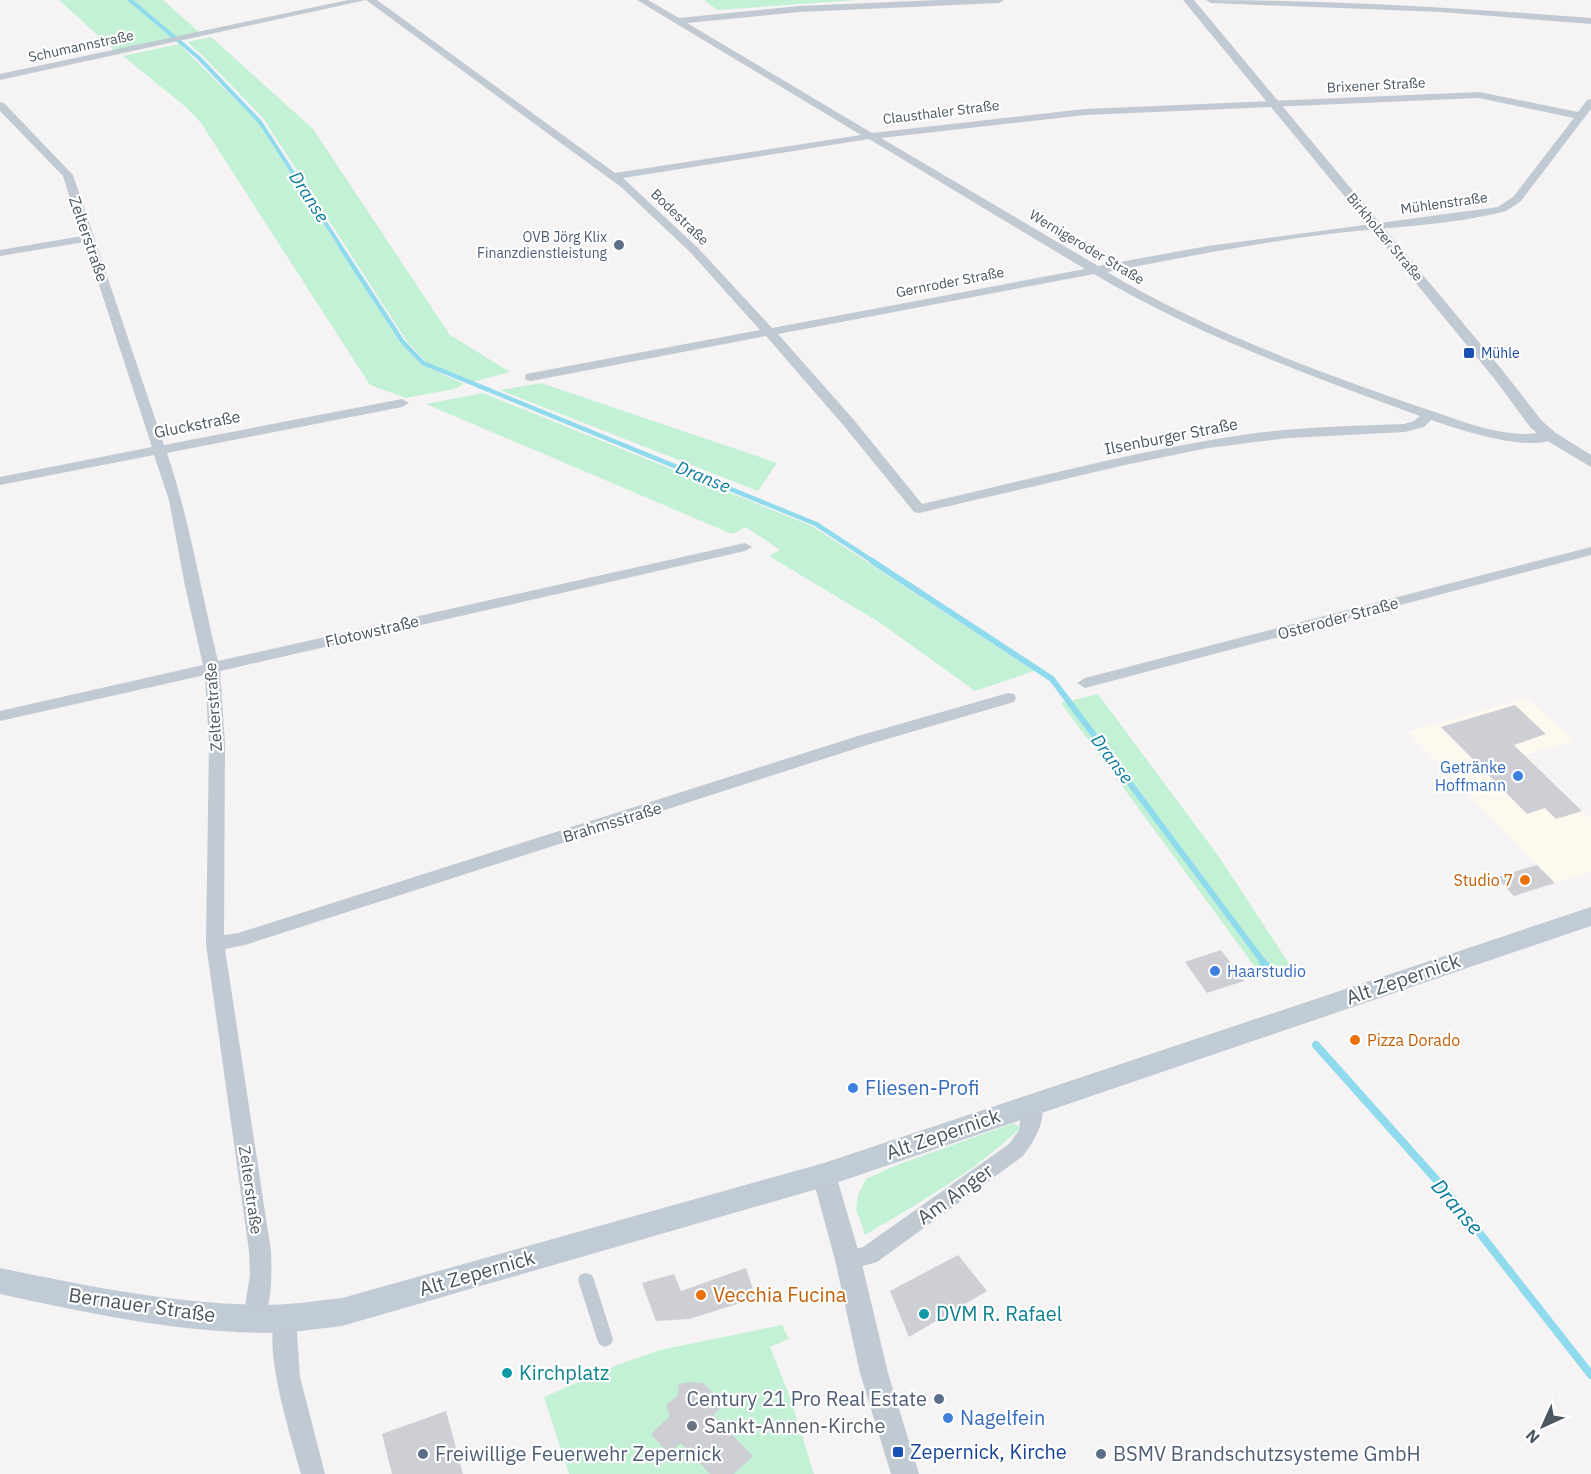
<svg xmlns="http://www.w3.org/2000/svg" width="1591" height="1474" viewBox="0 0 1591 1474" font-family="'IBM Plex Sans',sans-serif">
	<style>
		.commercial { fill: #fdf9ef }
		.green { fill: #c3f1d5 }
		.lines { fill: none; stroke-linecap: round; stroke-linejoin: round }
		.stream-far3 { stroke: #90daee; stroke-width: 4 }
		.stream-far2 { stroke: #90daee; stroke-width: 4.5 }
		.stream-far1 { stroke: #90daee; stroke-width: 6 }
		.stream { stroke: #90daee; stroke-width: 8 }
		.building { fill: #cdcfd5 }
		.pedestrian { fill: #c1cad2; fill-rule: evenodd }
		.minor { fill: #c1cad2; fill-rule: evenodd }
		.tertiary { fill: #c1cad2; fill-rule: evenodd }
		.secondary { fill: #c1cbd6; fill-rule: evenodd }
		.service-dot { fill: #5c6f8a; stroke: #fff; stroke-width: 2 }
		.transit-dot { fill: #1a4fb4; stroke: #fff; stroke-width: 2 }
		.shop-dot { fill: #3f7fe0; stroke: #fff; stroke-width: 2 }
		.food-dot { fill: #e8710a; stroke: #fff; stroke-width: 2 }
		.culture-dot { fill: #0f9aa8; stroke: #fff; stroke-width: 2 }
		.worship-dot { fill: #6b7280; stroke: #fff; stroke-width: 2 }
		.labels { text-anchor: middle; stroke-width: 4.5; stroke-linejoin: round; paint-order: stroke }
		.far-street-label { font-size: 14px; fill: #4a5661; stroke: #fff }
		.far-service-label { font-size: 14px; fill: #4e5e75; stroke: #fff; text-anchor: end }
		.far-transit-label { font-size: 14px; fill: #164399; stroke: #fff; text-anchor: start }
		.street-label { font-size: 16px; fill: #4a5661; stroke: #fff }
		.shop-label { font-size: 16px; fill: #366cbe; stroke: #fff; text-anchor: end }
		.food-label { font-size: 16px; fill: #c56008; stroke: #fff; text-anchor: end }
		.water-label { font-size: 18px; font-style: italic; fill: #0c7c9b; stroke: #fff }
		.near-street-label { font-size: 20px; fill: #4a5661; stroke: #fff }
		.near-shop-label { font-size: 20px; fill: #366cbe; stroke: #fff; text-anchor: start }
		.near-food-label { font-size: 20px; fill: #c56008; stroke: #fff; text-anchor: start }
		.near-culture-label { font-size: 20px; fill: #0d838f; stroke: #fff; text-anchor: start }
		.near-service-label { font-size: 20px; fill: #4e5e75; stroke: #fff; text-anchor: start }
		.near-worship-label { font-size: 20px; fill: #5b616d; stroke: #fff; text-anchor: start }
		.near-transit-label { font-size: 20px; fill: #164399; stroke: #fff; text-anchor: start }
		.near-water-label { font-size: 21px; font-style: italic; fill: #0c7c9b; stroke: #fff }
	</style>
	<rect width="100%" height="100%" fill="#f5f3f3"/>
	<polygon class="commercial" points="1526,698 1574,740 1526,755 1591,819 1591,872 1555,883 1408,732"/>
	<g class="green">
		<polygon points="59,0 163,0 200,33 115,51"/>
		<polygon points="704,0 858,0 717,10"/>
		<polygon points="211,37 313,129 450,335 510,372 472,382 426,362 406,340 263,118 203,56 187,42"/>
		<polygon points="179,44 257,121 399,341 421,364 464,384 454,389 406,398 370,385 201,123 187,108 123,56"/>
		<polygon points="541,383 777,463 758,491 500,390"/>
		<polygon points="483,393 812,526 1034,671 975,691 882,624 769,556 780,550 746,527 732,534 426,404"/>
		<polygon points="1098,694 1219,857 1290,965 1261,975 1061,703"/>
		<path d="M1014,1123L1020,1128C976,1171 918,1203 865,1235L856,1209L858,1195L866,1179L897,1165Z"/>
		<polygon points="782,1325 789,1339 770,1347 790,1397 814,1474 569,1474 544,1397 620,1364 660,1350"/>
	</g>
	<g class="lines">
		<polyline class="stream-far3" points="130,0 199,58 260,122 341,247"/>
		<polyline class="stream-far2" points="340,246 402,341 423,363 816,524 874,562"/>
		<polyline class="stream-far1" points="872,561 1052,679 1264,963"/>
		<g class="stream">
			<polyline points="1263,962 1272,974"/>
			<polyline points="1316,1045 1449,1194 1591,1375"/>
		</g>
	</g>
	<g class="building">
		<polygon points="1515,705 1546,734 1514,745 1582,811 1556,819 1545,808 1527,814 1441,727"/>
		<polygon points="1537,865 1555,883 1514,896 1496,877"/>
		<polygon points="1221,950 1244,981 1207,993 1185,962"/>
		<polygon points="958,1255 987,1291 909,1337 890,1291"/>
		<polygon points="746,1268 756,1298 689,1319 656,1321 642,1283 674,1274 681,1291"/>
		<polygon points="690,1382 703,1383 725,1404 713,1415 753,1456 734,1474 710,1474 681,1443 669,1454 651,1434 670,1416 666,1405 678,1395 679,1384"/>
		<polygon points="446,1411 463,1474 392,1474 382,1434"/>
	</g>
	<g class="lines">
		<polygon class="pedestrian" points="586,1273 592,1275 594,1280 613,1339 611,1344 605,1347 599,1344 597,1339 578,1280 580,1275"/>
		<g class="minor">
			<polygon points="348,0 366,0 0,80 0,74"/>
			<path d="M366,0H377L615,173L861,135L637,0H648L679,18L799,6L938,0H1004L999,3L799,12L687,23L872,133L1085,109L1479,92L1578,112L1587,100L1591,99V109L1521,201L1506,211C1448,226 1387,227 1329,234C1254,243 1180,258 1107,272C1215,336 1337,379 1455,419C1479,427 1502,434 1527,434C1536,434 1550,429 1557,436C1536,456 1455,428 1431,420L1424,427L1405,432L1289,438L1208,448L1125,465L919,513L914,512L844,426L766,336L531,381L526,380L525,377L526,374L531,373L760,330L690,252L621,187ZM1479,98L1574,118L1513,197L1498,207L1208,246L1098,266L881,138L1085,115ZM869,139L1085,269L772,328L698,248L623,178ZM1094,274C1196,335 1309,375 1420,416L1414,421L1404,424C1353,426 1300,427 1249,434C1139,450 1031,479 922,504L854,420L778,334Z"/>
			<path d="M1206,0C1335,0 1463,8 1591,18V24L1441,12L1211,3Z"/>
			<path d="M0,102L4,103L73,175L164,445L402,399L409,403L402,407L167,453C190,521 201,592 218,661L745,543L752,547L745,551L220,671L225,743L224,935L238,933L858,736L1008,693L1014,694L1016,698L1014,702L870,744L245,945L225,949L271,1251C272,1275 272,1303 262,1325L254,1328L246,1325L243,1318L250,1275L249,1251L206,944L209,743L205,675L0,721V711L203,665L185,586L169,500L154,455L0,485V477L152,447L85,242L0,256V250L82,236L63,176L0,111Z"/>
			<polygon points="1591,547 1591,555 1085,688 1077,683 1085,678"/>
			<path d="M1032,1096L1039,1098C1049,1118 1035,1140 1023,1156L877,1262L848,1270L840,1267L837,1260L840,1253L863,1247L1009,1144L1019,1130L1022,1104L1025,1098Z"/>
			<path d="M285,1308L293,1311L296,1318L300,1377L325,1474H301C291,1436 261,1346 277,1311Z"/>
		</g>
		<g class="tertiary">
			<polygon points="1183,0 1194,0 1503,371 1542,421 1556,433 1591,455 1591,467 1544,439 1530,427 1493,377"/>
			<polygon points="824,1165 833,1168 836,1175 861,1260 888,1373 919,1474 891,1474 860,1373 835,1260 812,1175 815,1168"/>
		</g>
		<path class="secondary" d="M1591,907V926L824,1187L342,1326C316,1329 290,1333 264,1333C175,1332 87,1313 0,1294V1268C87,1286 175,1304 264,1305C290,1305 316,1301 342,1298L824,1163Z"/>
	</g>
	<g class="service-dot">
		<circle cx="619" cy="245" r="6"/>
		<circle cx="939" cy="1399" r="6"/>
		<circle cx="423" cy="1454" r="6"/>
		<circle cx="1101" cy="1454" r="6"/>
	</g>
	<g class="transit-dot">
		<rect x="1463" y="347" width="12" height="12" rx="3"/>
		<rect x="892" y="1446" width="12" height="12" rx="3"/>
	</g>
	<g class="shop-dot">
		<circle cx="1518" cy="776" r="6"/>
		<circle cx="1215" cy="971" r="6"/>
		<circle cx="853" cy="1088" r="6"/>
		<circle cx="948" cy="1418" r="6"/>
	</g>
	<g class="food-dot">
		<circle cx="1525" cy="880" r="6"/>
		<circle cx="1355" cy="1040" r="6"/>
		<circle cx="701" cy="1295" r="6"/>
	</g>
	<g class="culture-dot">
		<circle cx="924" cy="1314" r="6"/>
		<circle cx="507" cy="1373" r="6"/>
	</g>
	<circle class="worship-dot" cx="692" cy="1426" r="6"/>
	<g class="labels">
		<g class="far-street-label">
			<text transform="translate(81 46) rotate(-12)" y="5">Schumannstraße</text>
			<text transform="translate(1376 85) rotate(-3)" y="5">Brixener Straße</text>
			<text transform="translate(941 112) rotate(-7)" y="5">Clausthaler Straße</text>
			<text transform="translate(1444 203) rotate(-8)" y="5">Mühlenstraße</text>
			<text transform="translate(680 217) rotate(44)" y="5">Bodestraße</text>
			<text transform="translate(1385 237) rotate(50)" y="5">Birkholzer Straße</text>
			<text transform="translate(1087 247) rotate(31)" y="5">Wernigeroder Straße</text>
			<text transform="translate(950 282) rotate(-11)" y="5">Gernroder Straße</text>
		</g>
		<g class="far-service-label">
			<text x="607" y="242">OVB Jörg Klix<tspan x="607" dy="16">Finanzdienstleistung</tspan></text>
		</g>
		<g class="far-transit-label">
			<text x="1481" y="358">Mühle</text>
		</g>
		<g class="street-label">
			<text transform="translate(89 239) rotate(71)" y="6">Zelterstraße</text>
			<text transform="translate(197 424) rotate(-11)" y="6">Gluckstraße</text>
			<text transform="translate(1171 436) rotate(-11)" y="6">Ilsenburger Straße</text>
			<text transform="translate(1338 618) rotate(-15)" y="6">Osteroder Straße</text>
			<text transform="translate(372 631) rotate(-13)" y="6">Flotowstraße</text>
			<text transform="translate(213 707) rotate(-94)" y="6">Zelterstraße</text>
			<text transform="translate(612 822) rotate(-17)" y="6">Brahmsstraße</text>
			<text transform="translate(251 1190) rotate(82)" y="6">Zelterstraße</text>
		</g>
		<g class="shop-label">
			<text x="1506" y="773">Getränke<tspan x="1506" dy="18">Hoffmann</tspan></text>
			<text x="1227" y="977" text-anchor="start">Haarstudio</text>
		</g>
		<g class="food-label">
			<text x="1513" y="886">Studio 7</text>
			<text x="1367" y="1046" text-anchor="start">Pizza Dorado</text>
		</g>
		<g class="water-label">
			<text transform="translate(309 197) rotate(57)" y="6">Dranse</text>
			<text transform="translate(703 477) rotate(22)" y="6">Dranse</text>
			<text transform="translate(1112 759) rotate(53)" y="6">Dranse</text>
		</g>
		<g class="near-street-label">
			<text transform="translate(1403 979) rotate(-19)" y="7">Alt Zepernick</text>
			<text transform="translate(943 1134) rotate(-19)" y="7">Alt Zepernick</text>
			<text transform="translate(955 1194) rotate(-36)" y="7">Am Anger</text>
			<text transform="translate(477 1273) rotate(-16)" y="7">Alt Zepernick</text>
			<text transform="translate(142 1305) rotate(8)" y="7">Bernauer Straße</text>
		</g>
		<g class="near-shop-label">
			<text x="865" y="1095">Fliesen-Profi</text>
			<text x="960" y="1425">Nagelfein</text>
		</g>
		<g class="near-food-label">
			<text x="713" y="1302">Vecchia Fucina</text>
		</g>
		<g class="near-culture-label">
			<text x="936" y="1321">DVM R. Rafael</text>
			<text x="519" y="1380">Kirchplatz</text>
		</g>
		<g class="near-service-label">
			<text x="927" y="1406" text-anchor="end">Century 21 Pro Real Estate</text>
			<text x="435" y="1461">Freiwillige Feuerwehr Zepernick</text>
			<text x="1113" y="1461">BSMV Brandschutzsysteme GmbH</text>
		</g>
		<g class="near-worship-label">
			<text x="704" y="1433">Sankt-Annen-Kirche</text>
		</g>
		<g class="near-transit-label">
			<text x="910" y="1459">Zepernick, Kirche</text>
		</g>
		<g class="near-water-label">
			<text transform="translate(1457 1207) rotate(49)" y="7">Dranse</text>
		</g>
	</g>
	<g transform="translate(1543 1426) rotate(225)" stroke="#ffffff" stroke-width="4.5" paint-order="stroke">
	<path d="M0-4.5L10 22L0 15L-10 22Z" fill="#4a5661"/>
	<text y="-9" font-size="16" font-weight="bold" text-anchor="middle" fill="#4a5661">N</text>
	</g>
</svg>
